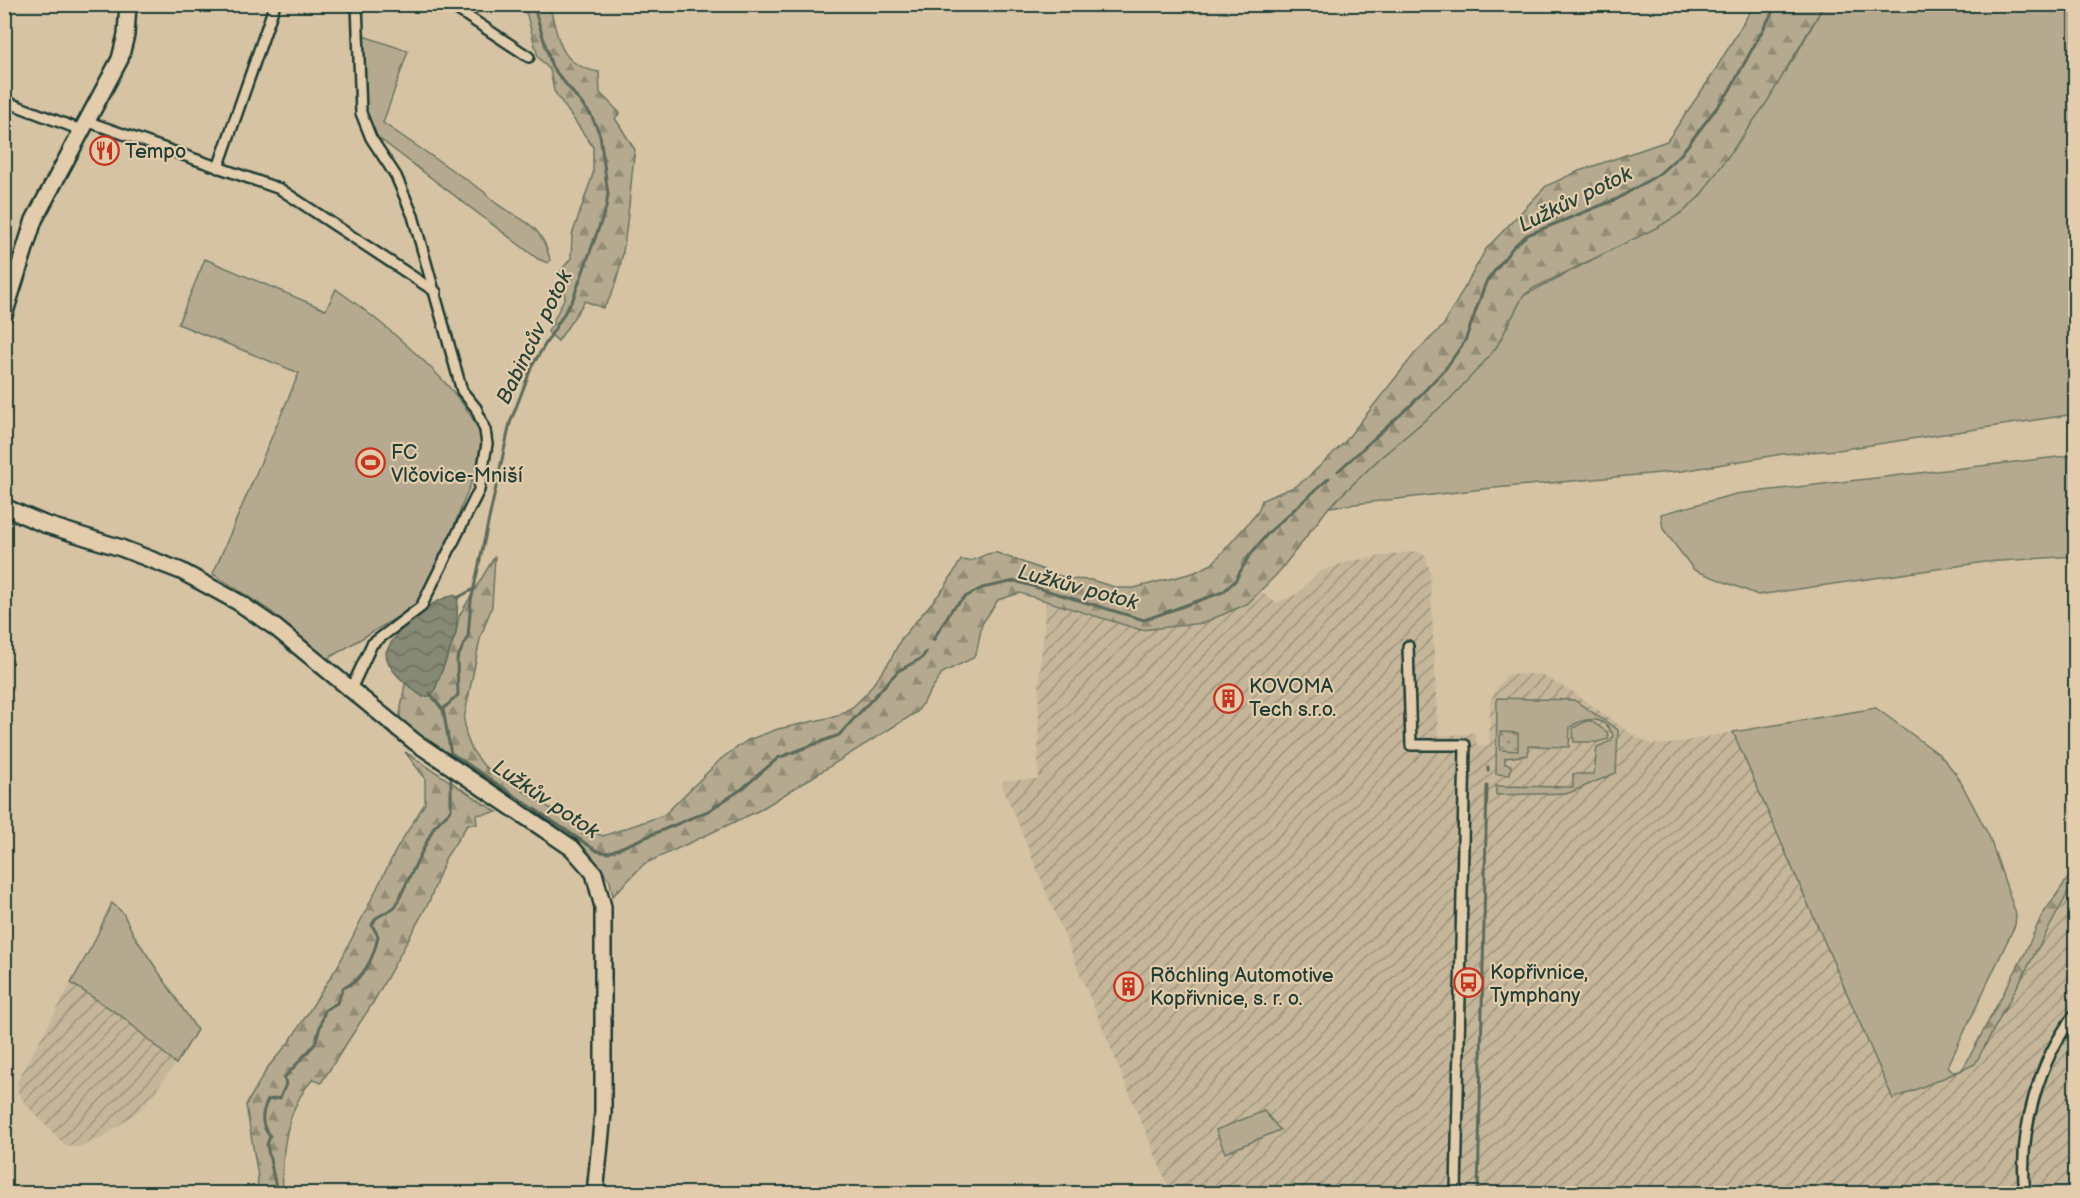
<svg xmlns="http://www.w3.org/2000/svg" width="2080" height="1198" viewBox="0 0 2080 1198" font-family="'Balsamiq Sans',sans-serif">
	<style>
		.industrial { fill: url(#industrial-furrows) }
		.grass { fill: #b5aa8f; stroke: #6a7462; stroke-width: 1.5 }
		.forest { fill: url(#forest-firs); stroke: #6a7462; stroke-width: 1.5 }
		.park { fill: url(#park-dots); stroke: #6a7462; stroke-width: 1.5 }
		.water { fill: url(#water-waves); stroke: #5d6b5a; stroke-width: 1.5 }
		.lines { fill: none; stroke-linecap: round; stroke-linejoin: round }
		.stream { stroke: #5d6b5a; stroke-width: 3 }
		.minor-casing { stroke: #1f3d34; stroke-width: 14 }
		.primary-casing { stroke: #1f3d34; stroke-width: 20 }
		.minor { stroke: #e2ccab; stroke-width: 9 }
		.primary { stroke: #e2ccab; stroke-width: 15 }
		.labels { text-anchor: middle; stroke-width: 4.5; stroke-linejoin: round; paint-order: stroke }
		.poi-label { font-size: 20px; fill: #1f3d34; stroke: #e2ccab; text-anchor: start }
		.water-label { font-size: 21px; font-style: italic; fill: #29453a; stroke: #e2ccab }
	</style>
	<defs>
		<pattern id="industrial-furrows" width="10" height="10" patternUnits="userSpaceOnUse" patternTransform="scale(1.5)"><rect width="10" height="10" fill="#c5b69a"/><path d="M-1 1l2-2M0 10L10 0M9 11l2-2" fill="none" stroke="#9f957e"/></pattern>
		<pattern id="forest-firs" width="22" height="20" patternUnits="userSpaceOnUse" patternTransform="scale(1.5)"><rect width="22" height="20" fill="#b5aa8f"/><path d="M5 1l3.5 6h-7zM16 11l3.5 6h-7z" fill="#938c76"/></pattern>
		<pattern id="park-dots" width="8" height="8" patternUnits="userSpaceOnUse" patternTransform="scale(1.5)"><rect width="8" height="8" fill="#b5aa8f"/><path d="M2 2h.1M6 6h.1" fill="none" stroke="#938c76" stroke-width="1.8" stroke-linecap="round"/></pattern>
		<pattern id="water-waves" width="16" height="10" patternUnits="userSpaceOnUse" patternTransform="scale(1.5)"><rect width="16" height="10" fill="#868973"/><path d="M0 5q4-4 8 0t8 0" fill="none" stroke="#6d715f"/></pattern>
	</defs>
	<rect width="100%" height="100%" fill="#d6c3a4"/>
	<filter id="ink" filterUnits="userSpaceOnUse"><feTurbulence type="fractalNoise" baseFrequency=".0167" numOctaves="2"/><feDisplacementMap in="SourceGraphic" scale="12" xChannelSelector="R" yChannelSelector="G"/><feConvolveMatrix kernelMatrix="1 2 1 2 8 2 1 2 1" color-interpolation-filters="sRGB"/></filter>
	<g filter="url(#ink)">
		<g class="industrial">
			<polygon points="1417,551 1426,557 1430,572 1438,736 1475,733 1477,745 1489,746 1490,703 1494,693 1506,675 1526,674 1541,675 1573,692 1633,735 1651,744 1670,744 1733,732 1893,1099 1975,1064 2075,880 2075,1193 1165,1193 1170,1191 1002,785 1005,780 1038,779 1039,684 1046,602 1141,630 1247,604 1258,590 1276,603 1297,594 1319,572 1350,561"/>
			<polygon points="71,983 124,1018 176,1064 141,1109 102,1138 76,1148 64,1144 27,1106 19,1095 17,1082"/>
		</g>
		<g class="grass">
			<polygon points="1824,5 2075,5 2075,414 1838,450 1782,454 1682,471 1483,489 1329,507 1380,458 1450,399 1497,346 1523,296 1683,212 1700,196 1796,55"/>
			<path d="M363,36L408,51L383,123L483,191C510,222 540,214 550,260L548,263L538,259L376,136C357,110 363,67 363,36Z"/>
			<path d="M205,259L326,310L336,289C377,318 479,398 484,449L446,547L418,605L327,659L269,610L213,574L299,373L178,324Z"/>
			<polygon points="2075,455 2075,556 1985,562 1758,595 1694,570 1663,529 1661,514 1736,494"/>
			<path d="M1497,698L1574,700L1618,730L1616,773L1569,793L1496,795V786L1573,787V774H1594L1597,747L1611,741L1613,735C1605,716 1586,716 1570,727L1569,747L1528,746V755L1505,758V764L1511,765L1510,775L1496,774Z"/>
			<polygon points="1876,708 1940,755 1957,775 1989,836 2016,914 2015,925 1948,1066 1953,1072 1960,1071 1893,1099 1733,732"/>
			<polygon points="1586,721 1591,721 1607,732 1609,739 1597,742 1574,742 1573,728"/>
			<polygon points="112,903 123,913 134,935 197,1030 176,1064 124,1018 71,983 93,944"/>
			<polygon points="1264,1111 1280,1130 1225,1153 1216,1130"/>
		</g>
		<g class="forest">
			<path d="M521,5H549C560,40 557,64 599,72L600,93L620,113L615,118L635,150C629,187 627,282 603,308L585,301L558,341L548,332L565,297L560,272L571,258L572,235L593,174V147L554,91L550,70L538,57L527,15Z"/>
			<path d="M1754,5H1824L1767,102L1700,196L1683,212L1658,227L1534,288L1523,296L1497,346L1487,359L1450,399L1380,458L1329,507L1279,572L1247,604L1203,623L1141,630L1020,593L998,600L982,624L977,650L973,658L942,673L917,712L758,811L644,864L613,896L610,881L588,851L399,721L405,683L423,697L434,692L456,633L459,616L495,556L492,606L480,639L464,719L466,735L472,750L484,766L581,828L603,836L664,815L722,758L748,740L778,729L837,716L854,706L866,694L890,661L901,639L945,587L961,560C976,564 984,551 997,553L1069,579L1091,580L1118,588H1134L1193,573L1212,564L1258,512L1262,500L1294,487L1306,479L1343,444L1416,352L1443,326L1486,249L1546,186L1579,171L1667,141L1711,77Z"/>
			<path d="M405,752L497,812L476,815L477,824H468L446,857L429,902L374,1001L321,1083L313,1079C285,1109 281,1155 283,1193H257L258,1177L246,1105L268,1067L290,1041L339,964L397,848L425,803V778Z"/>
			<polygon points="2075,868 2075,880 1975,1064 1960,1071 1964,1067 2025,953 2041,917"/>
		</g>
		<polygon class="park" points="1500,732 1518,733 1518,751 1500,750"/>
		<path class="water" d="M453,595L458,597L456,633L434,692L430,696L423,697C410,687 386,671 386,652C399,625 425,604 453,595Z"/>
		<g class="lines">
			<g class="stream">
				<polyline points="1338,471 1411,405 1446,368 1465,341 1486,282 1514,246 1527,235 1617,199 1659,174 1681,154 1728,93 1777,4"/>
				<polyline points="457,598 474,589"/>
				<polyline points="933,640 952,609 965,597 982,588 1015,581 1144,620 1223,592 1235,581 1249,556 1268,533 1329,478"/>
				<polyline points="430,693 442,709"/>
				<polyline points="451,753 597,851 608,853 708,811 742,789 778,758 839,735 898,671 922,658 926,652"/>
				<polyline points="452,760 443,709 458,695 457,659 468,636 471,601 510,423 532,366 573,299 606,208 608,194 600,135 591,115 552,67 533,4"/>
				<polyline points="1488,771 1488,767"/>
				<path d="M272,1194L276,1188L267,1145L270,1136C260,1125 261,1113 268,1100L280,1098L286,1084L284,1078L315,1044L325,1010L337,1003L343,988C364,980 374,957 378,936L372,925L376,918L395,907L434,827L451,810V777"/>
				<polyline points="1478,1194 1487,786"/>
			</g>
			<defs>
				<g id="minor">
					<polyline points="449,4 529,57"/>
					<polyline points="4,101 81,130"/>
					<polyline points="86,121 280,189 436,292"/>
					<polyline points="218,168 275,4"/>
					<polyline points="1408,646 1411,745 1465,745 1456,1194"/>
					<polyline points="350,691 372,644 421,607 479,490 487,444 485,430 476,408 462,391 413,216 396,176 371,138 361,113 357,4"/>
					<path d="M2025,1194C2018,1133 2038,1061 2076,1013"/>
				</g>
				<g id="primary">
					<polyline points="4,315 34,220 120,59 126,35 128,4"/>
					<polyline points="4,507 44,524 121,548 181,571 238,602 276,628 415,742 572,848 594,873 603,907 603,1113 595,1194"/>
				</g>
			</defs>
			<use href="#minor" class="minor-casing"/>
			<use href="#primary" class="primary-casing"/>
			<use href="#minor" class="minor"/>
			<use href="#primary" class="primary"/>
		</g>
	</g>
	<defs>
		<symbol id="restaurant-ring" viewBox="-11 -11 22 22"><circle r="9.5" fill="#e2ccab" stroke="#c8321e" stroke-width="1.5"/><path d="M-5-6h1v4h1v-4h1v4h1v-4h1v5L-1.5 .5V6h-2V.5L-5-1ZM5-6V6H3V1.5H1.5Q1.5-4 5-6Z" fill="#c8321e"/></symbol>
		<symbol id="stadium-ring" viewBox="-11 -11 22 22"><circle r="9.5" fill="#e2ccab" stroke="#c8321e" stroke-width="1.5"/><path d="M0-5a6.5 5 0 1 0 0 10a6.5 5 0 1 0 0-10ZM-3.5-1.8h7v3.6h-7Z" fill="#c8321e"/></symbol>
		<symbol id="building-ring" viewBox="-11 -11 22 22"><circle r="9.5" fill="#e2ccab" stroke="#c8321e" stroke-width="1.5"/><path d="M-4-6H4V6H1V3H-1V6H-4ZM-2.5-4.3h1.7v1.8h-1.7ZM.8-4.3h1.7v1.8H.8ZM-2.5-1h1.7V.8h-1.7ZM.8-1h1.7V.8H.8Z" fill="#c8321e"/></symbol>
		<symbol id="bus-ring" viewBox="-11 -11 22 22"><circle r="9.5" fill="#e2ccab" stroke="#c8321e" stroke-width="1.5"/><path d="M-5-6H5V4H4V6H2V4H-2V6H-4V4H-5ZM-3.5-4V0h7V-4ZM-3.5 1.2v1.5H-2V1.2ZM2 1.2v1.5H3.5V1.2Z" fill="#c8321e"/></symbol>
	</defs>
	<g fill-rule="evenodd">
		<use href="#restaurant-ring" x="88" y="134" width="33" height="33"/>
		<use href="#stadium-ring" x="354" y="446" width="33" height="33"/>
		<use href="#building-ring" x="1212" y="682" width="33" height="33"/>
		<use href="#bus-ring" x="1452" y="966" width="33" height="33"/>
		<use href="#building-ring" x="1112" y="970" width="33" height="33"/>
	</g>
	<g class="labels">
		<g class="poi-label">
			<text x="125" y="158">Tempo</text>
			<text x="391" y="459">FC<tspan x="391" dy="23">Vlčovice-Mniší</tspan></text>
			<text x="1249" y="693">KOVOMA<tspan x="1249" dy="23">Tech s.r.o.</tspan></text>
			<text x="1490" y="979">Kopřivnice,<tspan x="1490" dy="23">Tymphany</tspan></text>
			<text x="1150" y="982">Röchling Automotive<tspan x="1150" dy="23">Kopřivnice, s. r. o.</tspan></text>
		</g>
		<g class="water-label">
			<text transform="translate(1575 199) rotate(-26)" y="7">Lužkův potok</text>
			<text transform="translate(534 337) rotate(-64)" y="7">Babincův potok</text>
			<text transform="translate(1078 587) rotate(15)" y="7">Lužkův potok</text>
			<text transform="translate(546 799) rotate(34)" y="7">Lužkův potok</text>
		</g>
	</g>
	<rect width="2080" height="1198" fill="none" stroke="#e2ccab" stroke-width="24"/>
	<rect x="12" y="12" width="2056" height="1174" fill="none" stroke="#1f3d34" stroke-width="2" filter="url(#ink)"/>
</svg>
